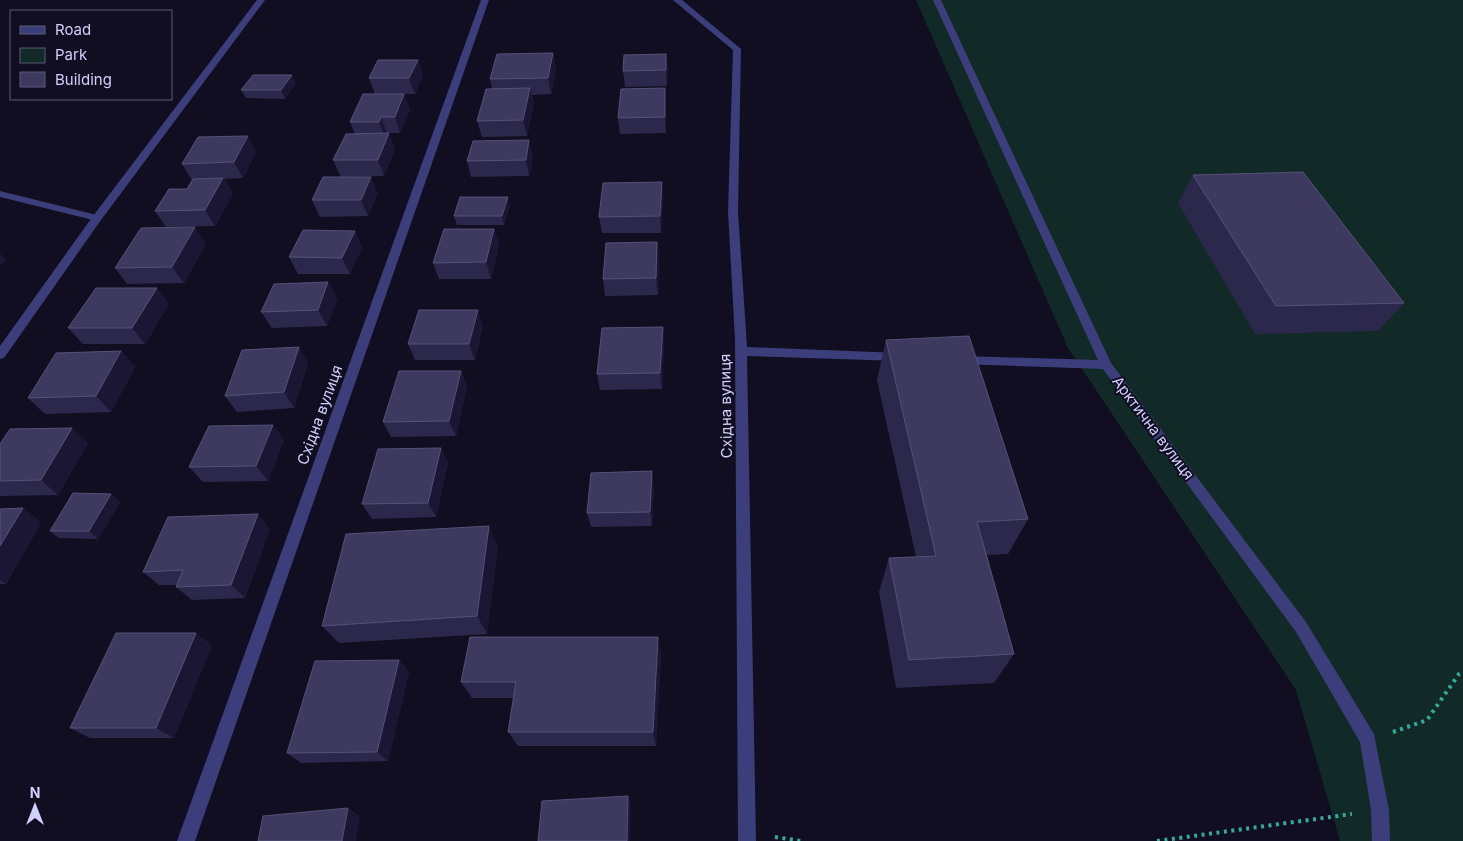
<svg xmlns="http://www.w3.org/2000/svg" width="1463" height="841" viewBox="0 0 1463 841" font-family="Inter,sans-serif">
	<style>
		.green { fill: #112927 }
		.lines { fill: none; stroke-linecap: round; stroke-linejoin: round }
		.path { stroke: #35ab9c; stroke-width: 4; stroke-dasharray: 3 4.5; stroke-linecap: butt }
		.lane { fill: #3c3e7c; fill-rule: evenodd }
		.street { fill: #3c3e7c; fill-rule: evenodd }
		.wall { fill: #2c284c }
		.shaded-wall { fill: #1a1633 }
		.building { fill: #3e3a5f; stroke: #555178 }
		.labels { text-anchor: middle; stroke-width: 4; stroke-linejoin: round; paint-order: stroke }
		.street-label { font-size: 15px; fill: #d1cffc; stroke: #100e20 }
	</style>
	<rect width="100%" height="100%" fill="#100e20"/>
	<polygon class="green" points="916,0 1463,0 1463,841 1340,841 1296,690 1068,348"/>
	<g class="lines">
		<g class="path">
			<polyline points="1393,732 1427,720 1459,674 1463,672"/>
			<polyline points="775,837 801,841"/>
			<polyline points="1157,841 1352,814"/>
		</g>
		<g class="lane">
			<polygon points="481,0 489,0 195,841 177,841"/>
			<polygon points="673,0 682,0 741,49 738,212 747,347 899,353 905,357 899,361 747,356 756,841 738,841 735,339 728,212 733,50"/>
			<polygon points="933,0 941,0 1111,363 1306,622 1374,734 1389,810 1390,841 1372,841 1371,810 1360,742 1296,632 1103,369 961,364 955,360 961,356 1098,360"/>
			<polygon points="0,191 101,216 102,218 97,221 0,197"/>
		</g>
		<polygon class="street" points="257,0 265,0 101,220 4,358 0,359 0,346 93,216"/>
	</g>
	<g class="wall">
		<polygon points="553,53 556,69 551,94 532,95 534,104 527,136 482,137 477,121 492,89 490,79"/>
		<polygon points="666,54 667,86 625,87 623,71"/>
		<polygon points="418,60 423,75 415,94 404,94 410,110 400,133 387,133 389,133 395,149 384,176 341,177 333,160 355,134 350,122 375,94 369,78"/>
		<polygon points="296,84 285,99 246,98 241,90"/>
		<polygon points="666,104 666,133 620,134 618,118"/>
		<polygon points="256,152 243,178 224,179 233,194 215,226 166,227 155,211 187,189 192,180 182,164"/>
		<polygon points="533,156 529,176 471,177 467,161"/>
		<polygon points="1193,175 1404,303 1378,331 1255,334 1178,203"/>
		<polygon points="378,193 368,216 320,217 312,200"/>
		<polygon points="663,198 661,233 602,233 599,217"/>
		<polygon points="510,205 504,225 457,225 454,216"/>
		<polygon points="494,229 499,245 491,279 439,279 433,263"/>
		<polygon points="355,231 362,247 350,274 298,274 289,257"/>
		<polygon points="657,242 659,259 658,295 605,296 603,279"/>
		<polygon points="206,244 184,283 127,284 115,268"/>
		<polygon points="328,282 337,299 327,326 272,328 261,312"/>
		<polygon points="169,304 145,344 83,344 68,328"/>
		<polygon points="483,326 475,360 415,360 408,344"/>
		<polygon points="886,340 1028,519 1008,554 987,555 1014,654 994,683 896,688 879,592 889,558 916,557 877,380"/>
		<polygon points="664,343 662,389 600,390 597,374"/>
		<polygon points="121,351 135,367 111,412 45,414 28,398"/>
		<polygon points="308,363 294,408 237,412 225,396"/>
		<polygon points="461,371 467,386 456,436 391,437 383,422"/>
		<polygon points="72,428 88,443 58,495 0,496 0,444"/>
		<polygon points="284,440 268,481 203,482 189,467"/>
		<polygon points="441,448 448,463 436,517 372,519 362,504"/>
		<polygon points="654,486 652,526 591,527 587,513"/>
		<polygon points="111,494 120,502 98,539 59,538 50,531"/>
		<polygon points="23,508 41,523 6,584 0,584 0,509"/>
		<polygon points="270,529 245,598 192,600 176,587 177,585 159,585 143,572"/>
		<polygon points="498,546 487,634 339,643 322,626"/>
		<polygon points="212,645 174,738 90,738 70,728"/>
		<polygon points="661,654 656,746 518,746 508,732 513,698 472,698 461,682"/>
		<polygon points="399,660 409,672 388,761 301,763 287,753"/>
	</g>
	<g class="shaded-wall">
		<polygon points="553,53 556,69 551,94 548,78"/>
		<polygon points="666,54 668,69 667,86 666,70"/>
		<polygon points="418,60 423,75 415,94 409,78"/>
		<polygon points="292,75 296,84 285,99 281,90"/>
		<polygon points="530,88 534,104 527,136 523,120"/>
		<polygon points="665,88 666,104 666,133 665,117"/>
		<polygon points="404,94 410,110 400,133 395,117"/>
		<polygon points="381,117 387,133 385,138 379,122"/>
		<polygon points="389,133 395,149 384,176 378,160"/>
		<polygon points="248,136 256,152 243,178 234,162"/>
		<polygon points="529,140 533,156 529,176 526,160"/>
		<polygon points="371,177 378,193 368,216 361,200"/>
		<polygon points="223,178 233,194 215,226 205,210"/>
		<polygon points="662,182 663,198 661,233 660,216"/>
		<polygon points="508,197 510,205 504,225 502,216"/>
		<polygon points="195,227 206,244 184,283 172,267"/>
		<polygon points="494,229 499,245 491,279 486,262"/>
		<polygon points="355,231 362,247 350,274 342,258"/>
		<polygon points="657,242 659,259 658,295 656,278"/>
		<polygon points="0,253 7,261 0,266"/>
		<polygon points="328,282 337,299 327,326 318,310"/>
		<polygon points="157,288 169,304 145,344 132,328"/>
		<polygon points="478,310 483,326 475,360 469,344"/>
		<polygon points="663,327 664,343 662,389 660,373"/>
		<polygon points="299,347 308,363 294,408 284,392"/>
		<polygon points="121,351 135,367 111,412 96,396"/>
		<polygon points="461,371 467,386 456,436 449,421"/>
		<polygon points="273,425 284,440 268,481 256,466"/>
		<polygon points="72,428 88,443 58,495 41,480"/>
		<polygon points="441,448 448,463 436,517 428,503"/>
		<polygon points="652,471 654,486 652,526 650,512"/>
		<polygon points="111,494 120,502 98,539 89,531"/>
		<polygon points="23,508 41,523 6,584 0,580 0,546"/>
		<polygon points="258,514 270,529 245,598 231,585"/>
		<polygon points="489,526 498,546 487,634 477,616"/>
		<polygon points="196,633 212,645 174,738 156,728"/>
		<polygon points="658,637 661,654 656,746 653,732"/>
		<polygon points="399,660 409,672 388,761 377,752"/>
		<polygon points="628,796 631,804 630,841 627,841"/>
		<polygon points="348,808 360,816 356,841 342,841"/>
	</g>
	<g class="building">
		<polygon points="553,53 548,78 490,79 497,54"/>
		<polygon points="666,54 666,70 623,71 624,55"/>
		<polygon points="378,60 418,60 409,78 369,78"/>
		<polygon points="253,75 292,75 281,90 241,90"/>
		<polygon points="530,88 523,120 477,121 486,89"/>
		<polygon points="665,88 665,117 618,118 621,89"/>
		<polygon points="363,94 404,94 395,117 381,117 379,122 350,122"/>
		<polygon points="389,133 378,160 333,160 346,134"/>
		<polygon points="248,136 234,162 182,164 198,137"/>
		<polygon points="529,140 526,160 467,161 473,141"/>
		<polygon points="1303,172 1404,303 1276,306 1193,175"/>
		<polygon points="323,177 371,177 361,200 312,200"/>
		<polygon points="223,178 205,210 155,211 169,189 187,189 193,179"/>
		<polygon points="662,182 660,216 599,217 603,183"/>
		<polygon points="460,197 508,197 502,216 454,216"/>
		<polygon points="195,227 172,267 115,268 141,228"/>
		<polygon points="444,229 494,229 486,262 433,263"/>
		<polygon points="303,230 355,231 342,258 289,257"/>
		<polygon points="657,242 656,278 603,279 606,243"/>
		<polygon points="328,282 318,310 261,312 274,284"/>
		<polygon points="96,288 157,288 132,328 68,328"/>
		<polygon points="419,310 478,310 469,344 408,344"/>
		<polygon points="663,327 660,373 597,374 602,328"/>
		<polygon points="969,336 1028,519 977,522 1014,654 909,660 889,558 936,556 886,340"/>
		<polygon points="299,347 284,392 225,396 242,350"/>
		<polygon points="121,351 96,396 28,398 56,353"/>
		<polygon points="399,371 461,371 449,421 383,422"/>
		<polygon points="273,425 256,466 189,467 209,426"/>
		<polygon points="72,428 41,480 0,481 0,444 10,429"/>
		<polygon points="441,448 428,503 362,504 378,449"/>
		<polygon points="652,471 650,512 587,513 591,473"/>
		<polygon points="73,493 111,494 89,531 50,531"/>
		<polygon points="23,508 0,546 0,509"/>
		<polygon points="258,514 231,585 176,587 183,570 143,572 168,517"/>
		<polygon points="489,526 477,616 322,626 346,534"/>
		<polygon points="116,633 196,633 156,728 70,728"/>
		<polygon points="470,637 658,637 653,732 508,732 516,682 461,682"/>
		<polygon points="399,660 377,752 287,753 315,661"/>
		<polygon points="628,796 627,841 538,841 542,801"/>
		<polygon points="348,808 342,841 258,841 263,816"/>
	</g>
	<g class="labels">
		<g class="street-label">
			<text transform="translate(726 406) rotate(-91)" y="5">Східна вулиця</text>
			<text transform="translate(320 415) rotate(-70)" y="5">Східна вулиця</text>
			<text transform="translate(1153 428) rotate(53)" y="5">Арктична вулиця</text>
		</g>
	</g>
	<rect x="10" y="10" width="162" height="90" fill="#100e20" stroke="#5d5b78"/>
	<rect x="20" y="26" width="25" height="8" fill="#3c3e7c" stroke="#5d5b78"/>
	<text x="55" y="35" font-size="15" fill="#d1cffc">Road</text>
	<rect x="20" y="48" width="25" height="15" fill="#112927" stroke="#5d5b78"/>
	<text x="55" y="60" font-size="15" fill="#d1cffc">Park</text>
	<rect x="20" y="72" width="25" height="15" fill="#3e3a5f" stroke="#5d5b78"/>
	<text x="55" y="85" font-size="15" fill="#d1cffc">Building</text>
	<g transform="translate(35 806)" stroke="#100e20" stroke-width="4" paint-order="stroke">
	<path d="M0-4L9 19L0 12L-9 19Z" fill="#d1cffc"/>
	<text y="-8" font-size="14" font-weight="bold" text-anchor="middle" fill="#d1cffc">N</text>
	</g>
</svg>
